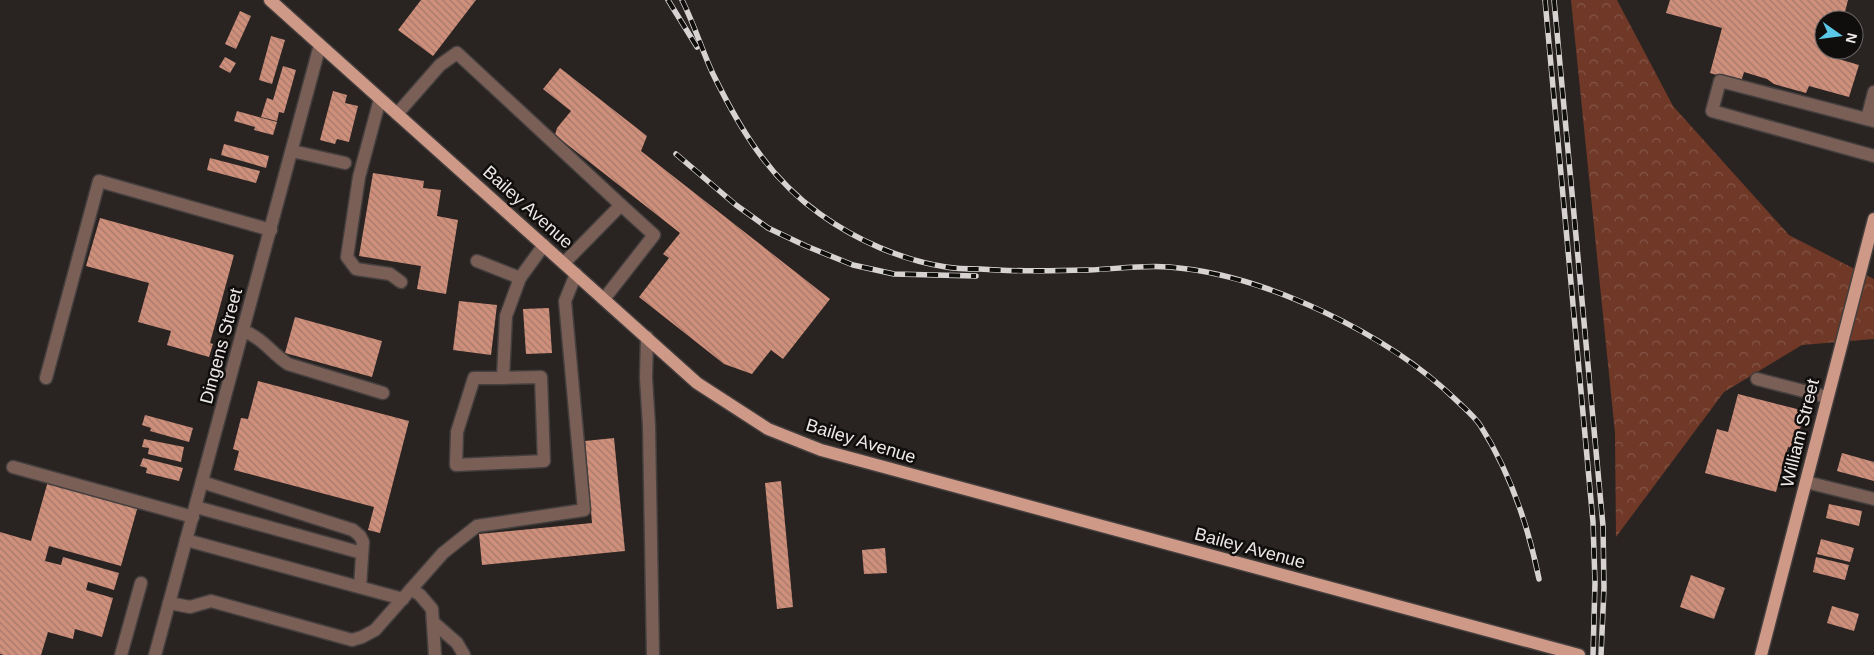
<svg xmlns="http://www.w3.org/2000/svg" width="1874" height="655" viewBox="0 0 1874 655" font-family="Helvetica,sans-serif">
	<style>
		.forest { fill: url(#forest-crowns) }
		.building { fill: url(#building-back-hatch) }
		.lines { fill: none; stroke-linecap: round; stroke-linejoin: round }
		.minor-casing { stroke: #443f3e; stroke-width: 15 }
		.major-casing { stroke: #443f3e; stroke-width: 15 }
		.minor { stroke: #7a5f57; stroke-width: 12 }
		.major { stroke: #cf9987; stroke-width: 12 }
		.rail-casing { stroke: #d7d3d2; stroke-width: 5.5 }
		.rail { stroke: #100e0d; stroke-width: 4; stroke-dasharray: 11; stroke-linecap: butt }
		.labels { text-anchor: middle; stroke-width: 5; stroke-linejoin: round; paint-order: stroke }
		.street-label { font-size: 18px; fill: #ece8e7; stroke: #100e0d }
	</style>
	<defs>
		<pattern id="forest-crowns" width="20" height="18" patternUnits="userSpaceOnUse" patternTransform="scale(1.25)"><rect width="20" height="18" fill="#6f3827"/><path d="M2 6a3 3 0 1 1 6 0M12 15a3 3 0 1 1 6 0" fill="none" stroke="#845546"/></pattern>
		<pattern id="building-back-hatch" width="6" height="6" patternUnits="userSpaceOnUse" patternTransform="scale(1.25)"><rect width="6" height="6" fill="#ce8f7b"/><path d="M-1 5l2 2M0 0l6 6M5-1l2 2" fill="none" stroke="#a6796b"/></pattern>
	</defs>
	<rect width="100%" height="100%" fill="#292422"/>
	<polygon class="forest" points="1571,0 1617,0 1673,106 1789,235 1874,279 1874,339 1802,345 1724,392 1616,537 1615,433"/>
	<g class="building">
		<polygon points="421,0 476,0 433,56 398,30"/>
		<polygon points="1670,0 1848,0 1843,20 1824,20 1824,50 1834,50 1832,56 1835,58 1859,65 1849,97 1809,86 1806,93 1774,84 1767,79 1744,72 1741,82 1710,73 1722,28 1666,13"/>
		<polygon points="240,11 251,16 236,49 225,44"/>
		<polygon points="271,36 285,40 272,84 259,80"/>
		<polygon points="225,57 236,63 230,73 219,67"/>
		<polygon points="283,66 296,70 284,113 279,112 277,121 261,117 267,98 273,100"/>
		<polygon points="560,68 647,136 641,151 830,299 783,359 771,350 752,374 724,364 639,297 669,258 663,254 680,233 555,135 557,128 571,111 543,89"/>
		<polygon points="333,91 347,95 345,103 358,106 349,142 337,139 335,144 320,140"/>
		<polygon points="237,111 277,122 273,135 254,130 255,127 234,121"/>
		<polygon points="224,144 269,156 266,168 221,155"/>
		<polygon points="210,158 260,171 256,183 207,170"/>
		<polygon points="373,173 424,181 423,188 441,190 437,216 458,220 446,294 417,289 421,266 359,256"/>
		<polygon points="100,218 234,255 210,343 213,344 209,357 167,345 171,331 138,322 149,283 86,266"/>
		<polygon points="459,301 497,305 491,355 453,350"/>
		<polygon points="549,308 552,353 526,354 523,309"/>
		<polygon points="295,317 382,341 372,377 285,353"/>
		<polygon points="258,381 409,421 380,533 368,530 374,507 234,470 239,451 233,449 241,418 248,419"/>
		<polygon points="1738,394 1805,411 1795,448 1788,447 1776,492 1705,473 1717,429 1728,432"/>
		<polygon points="145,415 193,428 189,442 150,431 151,428 142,425"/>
		<polygon points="614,438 625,551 482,565 479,534 592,523 585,441"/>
		<polygon points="144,439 184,447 181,462 148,454 149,448 142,447"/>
		<polygon points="1842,453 1874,462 1874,481 1837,471"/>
		<polygon points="143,458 183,468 179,481 146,473 147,468 140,466"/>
		<polygon points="48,481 138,506 121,566 49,546 45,561 61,565 63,557 119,573 114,590 88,582 86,590 113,598 102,637 75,629 73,639 48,632 41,655 4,655 0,654 0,532 31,541"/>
		<polygon points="781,481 793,607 777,609 765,483"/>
		<polygon points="1829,504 1862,511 1859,526 1826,518"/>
		<polygon points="1821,539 1854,548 1850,562 1817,554"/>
		<polygon points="885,548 887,573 864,574 862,550"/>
		<polygon points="1816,557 1849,565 1845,580 1813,572"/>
		<polygon points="1691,575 1725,588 1714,619 1680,607"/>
		<polygon points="1832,606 1859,614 1854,631 1827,623"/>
	</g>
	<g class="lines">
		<defs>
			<g id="minor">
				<polyline points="380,99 359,177 347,257 356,269 390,274 401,282"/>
				<polyline points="397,114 440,65 457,53 621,205"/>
				<polyline points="1867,119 1874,92"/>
				<polyline points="1874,121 1720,81 1712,111 1874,156"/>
				<polyline points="292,151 345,163"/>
				<polyline points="477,261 520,278"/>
				<polyline points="564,263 621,205 654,235 604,299"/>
				<path d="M244,331C265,340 270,352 288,364L383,393"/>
				<polyline points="647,337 646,378 649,426 653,655"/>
				<polyline points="46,378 99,181 271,230"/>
				<polyline points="503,378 474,378 457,432 456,465 544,461 541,377 503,378 506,316 520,278 544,245"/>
				<polyline points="1757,379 1827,397"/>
				<polyline points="13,467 193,517"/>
				<polyline points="202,482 353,530 360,536 363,542 360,587"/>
				<polyline points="1806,482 1874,499"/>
				<polyline points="196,507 362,553"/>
				<polyline points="186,540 403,599"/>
				<polyline points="411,589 420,595 432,609 435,655"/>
				<polyline points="169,603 190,607 211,601 352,640 362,637 375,630 443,553 477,526 584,510 565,301 576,274"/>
				<polyline points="433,622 457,643 464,655"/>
				<polyline points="121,655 141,583"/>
				<polyline points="155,655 320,45"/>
			</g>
			<g id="major">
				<polyline points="270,0 697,383 768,429 821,450 1579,655"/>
				<polyline points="1761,655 1874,219"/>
			</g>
		</defs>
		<use href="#minor" class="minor-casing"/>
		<use href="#major" class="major-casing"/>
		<use href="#minor" class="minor"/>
		<use href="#major" class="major"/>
		<defs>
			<g id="rail">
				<polyline points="668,0 697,47"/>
				<path d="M682,0C694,24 702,50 713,74C740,129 769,178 820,214C856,240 901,260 946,267C957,269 969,269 980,269C1017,272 1052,271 1089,270C1115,269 1143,265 1169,267C1264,274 1388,334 1456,400C1464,408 1474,416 1480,425C1510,472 1528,525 1539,579"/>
				<polyline points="1545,0 1593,522 1595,583 1593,655"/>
				<polyline points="1554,0 1603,526 1604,588 1601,655"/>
				<polyline points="676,154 736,205 768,228 806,246 853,265 894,274 976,276"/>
			</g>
		</defs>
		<use href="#rail" class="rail-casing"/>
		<use href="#rail" class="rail"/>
	</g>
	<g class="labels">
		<g class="street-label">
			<text transform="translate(528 207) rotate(42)" y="6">Bailey Avenue</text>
			<text transform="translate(221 346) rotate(-75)" y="6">Dingens Street</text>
			<text transform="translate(1800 433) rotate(-76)" y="6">William Street</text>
			<text transform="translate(861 441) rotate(17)" y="6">Bailey Avenue</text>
			<text transform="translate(1250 548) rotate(15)" y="6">Bailey Avenue</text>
		</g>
	</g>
	<g transform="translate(1839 35) rotate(104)"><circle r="24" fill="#100e0d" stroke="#686564"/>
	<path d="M0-4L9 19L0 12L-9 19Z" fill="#5ac8e6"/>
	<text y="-8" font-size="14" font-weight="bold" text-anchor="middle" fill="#ece8e7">N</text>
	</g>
</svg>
